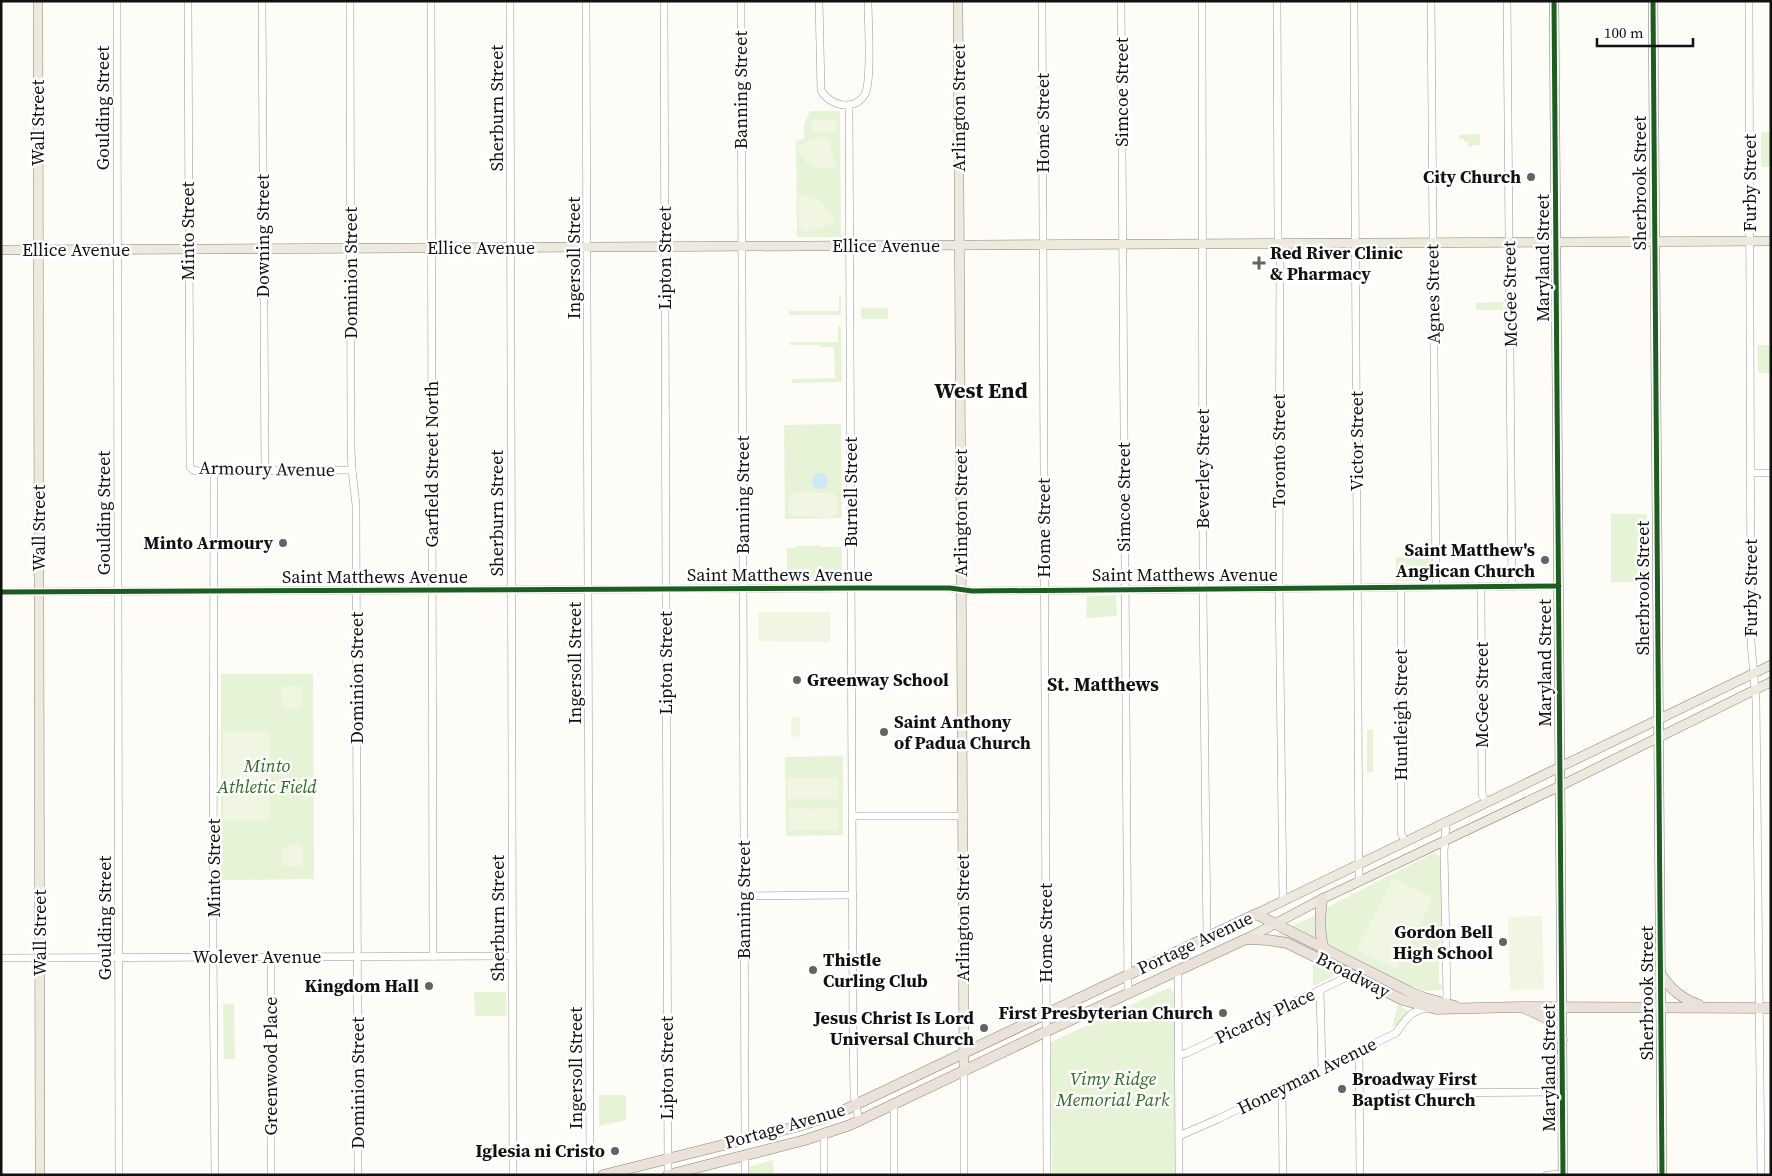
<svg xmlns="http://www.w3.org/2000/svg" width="1772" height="1176" viewBox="0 0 1772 1176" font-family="'Source Serif 4',serif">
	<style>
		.green { fill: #e7f3d7 }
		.pitch { fill: #f0f6e1 }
		.water { fill: #cde8f7 }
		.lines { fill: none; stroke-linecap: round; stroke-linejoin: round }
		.minor-casing { stroke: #979795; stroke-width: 8 }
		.major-casing { stroke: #858482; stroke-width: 10 }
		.highway-casing { stroke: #858482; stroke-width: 11 }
		.minor { stroke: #fffffe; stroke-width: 7 }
		.major { stroke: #ede9dc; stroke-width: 9 }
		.highway { stroke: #eae1d8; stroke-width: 10 }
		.cycleway-casing { stroke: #fff; stroke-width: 8 }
		.cycleway { stroke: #1b5e20; stroke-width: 5 }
		.poi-dot { fill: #646362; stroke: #fff; stroke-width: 2 }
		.labels { text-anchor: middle; stroke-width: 5; stroke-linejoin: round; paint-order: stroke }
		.street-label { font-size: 18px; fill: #111; stroke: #fff }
		.poi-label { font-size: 18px; font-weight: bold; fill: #111; stroke: #fff; text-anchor: end }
		.park-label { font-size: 18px; font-style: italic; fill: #2f6b1f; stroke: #fff }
		.neighbourhood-label { font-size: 19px; font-weight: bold; fill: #111; stroke: #fff }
		.district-label { font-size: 22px; font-weight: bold; fill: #111; stroke: #fff }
	</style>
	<rect width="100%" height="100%" fill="#fdfcf7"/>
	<g class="green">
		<polygon points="810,111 840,111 841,237 797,237 796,142 804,138 804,124"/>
		<rect x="1761" y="132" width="10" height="35"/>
		<polygon points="1480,134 1480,145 1473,145 1472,147 1468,147 1468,142 1464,142 1464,139 1459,139 1459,135"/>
		<polygon points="839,296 841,296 841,315 789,315 789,311 839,311"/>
		<polygon points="1503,302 1503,310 1476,310 1476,303"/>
		<rect x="861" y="308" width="27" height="11"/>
		<polygon points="838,326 841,326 842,382 792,383 792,379 835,378 834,347 819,347 819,345 790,345 789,342 838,342"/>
		<polygon points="1757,345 1771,345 1771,373 1758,373"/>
		<polygon points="841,424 842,518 785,519 784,425"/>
		<rect x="1611" y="514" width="36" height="68"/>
		<polygon points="821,545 821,547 842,547 842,580 787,579 787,548 794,548 795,546"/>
		<polygon points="1429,556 1429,581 1396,581 1396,557"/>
		<polygon points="1116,595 1117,616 1086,618 1087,596"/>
		<polygon points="221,674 313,674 314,879 221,880"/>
		<polygon points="1367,730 1373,730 1373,772 1367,773"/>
		<polygon points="843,756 843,835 786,836 785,757"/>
		<polygon points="1433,853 1440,856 1445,895 1442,939 1439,945 1439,982 1442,986 1443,990 1425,991 1412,986 1325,942 1324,909"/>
		<polygon points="1316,915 1319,940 1292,926"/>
		<polygon points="1281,932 1421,1000 1406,998 1272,936"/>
		<polygon points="1313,961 1334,972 1334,976 1313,986"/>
		<polygon points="1170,987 1174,993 1175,1175 1052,1175 1051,1042"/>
		<polygon points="474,992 506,992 507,1016 475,1016"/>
		<polygon points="223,1004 234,1004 235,1059 224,1059"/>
		<polygon points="1398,1004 1411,1014 1401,1023 1392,1027"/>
		<polygon points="599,1095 626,1095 626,1120 599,1126"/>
		<polygon points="773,1160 774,1175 749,1175 748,1167"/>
	</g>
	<g class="pitch">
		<polygon points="836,119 836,133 812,133 811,120"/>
		<path d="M823,136L828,139L836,166C815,173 804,166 797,146Z"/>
		<path d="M798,196C821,196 826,204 836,223L806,232L799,228Z"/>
		<path d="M796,492L834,493L838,500L837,513L831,517L792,516C786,510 786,500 791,494Z"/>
		<polygon points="758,612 830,612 830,642 758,641"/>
		<polygon points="302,686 302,706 292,710 282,707 281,687"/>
		<polygon points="791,717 800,717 800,737 791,736"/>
		<rect x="223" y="732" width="47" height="88"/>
		<rect x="788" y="778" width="50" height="21"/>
		<polygon points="789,808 838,809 838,830 788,830"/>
		<path d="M297,844L303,847V867L284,866C279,851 282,845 297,844Z"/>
		<polygon points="1395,879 1430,896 1432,900 1397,968 1395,969 1359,951 1357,948 1392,880"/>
		<polygon points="1542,916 1544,989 1510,990 1508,917"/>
	</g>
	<circle class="water" cx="820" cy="481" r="8"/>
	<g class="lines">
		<defs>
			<g id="minor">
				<polyline points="117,1 119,1175"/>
				<polyline points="188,1 190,467 193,470 198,471 352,470"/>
				<polyline points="262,1 265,471"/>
				<polyline points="350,1 351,450 352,470 356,505 358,1175"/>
				<polyline points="431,1 433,956"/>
				<polyline points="510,1 513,1175"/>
				<polyline points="586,1 590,1175"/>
				<polyline points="664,1 668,1175"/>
				<polyline points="741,1 745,1139"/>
				<path d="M819,1L821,90C829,106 855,112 865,94C872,82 868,19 868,1"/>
				<polyline points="1042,1 1047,1175"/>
				<polyline points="1121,1 1128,993"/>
				<polyline points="1202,1 1203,597 1207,937"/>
				<polyline points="1277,1 1278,236 1280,252 1279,583 1283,901"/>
				<polyline points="1354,1 1359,881"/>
				<polyline points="1431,1 1436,587"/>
				<polyline points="1507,1 1512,587"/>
				<polyline points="1749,1 1751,642 1756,701 1761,1175"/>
				<polyline points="849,105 853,1025 854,1095 859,1121"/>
				<polyline points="214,472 213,948 215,1175"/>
				<polyline points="1751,473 1771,473"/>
				<polyline points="1401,587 1401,833 1405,842"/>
				<polyline points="1481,587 1482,794 1486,803"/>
				<polyline points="1,592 860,588 950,588 972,591 1559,586"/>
				<polyline points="853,816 963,816"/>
				<polyline points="744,896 853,895"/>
				<polyline points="271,957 271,1175"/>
				<polyline points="1,958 512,956"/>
				<polyline points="1178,969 1179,1175"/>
				<polyline points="1320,990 1322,1068"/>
				<polyline points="1445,1003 1447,996 1444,852 1446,823"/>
				<polyline points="1359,1050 1360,1175"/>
				<polyline points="1179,1055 1187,1053 1351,975"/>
				<polyline points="964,1071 964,1175"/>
				<polyline points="1282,1087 1283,1175"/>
				<polyline points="1402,1093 1563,1092"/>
				<polyline points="894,1105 894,1175"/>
				<polyline points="824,1135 824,1175"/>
				<path d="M1179,1136L1218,1119L1396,1033C1406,1019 1410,1011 1427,1008"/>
				<polyline points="745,1155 745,1175"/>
				<polyline points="1547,1175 1563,1174"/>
			</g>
			<g id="major">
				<polyline points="38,1 40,1175"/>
				<polyline points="958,1 964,1071"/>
				<polyline points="1554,1 1563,1175"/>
				<polyline points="1653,1 1662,1175"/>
				<polyline points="1,250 1771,241"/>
				<polyline points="1256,914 1771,665"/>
				<polyline points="1246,939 1322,899 1560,786 1771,682"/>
			</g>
			<g id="highway">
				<path d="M1322,899C1320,915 1319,934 1324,949"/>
				<path d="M1660,973C1671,990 1681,998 1699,1005"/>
				<path d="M1526,1009C1546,1017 1553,1020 1562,1040"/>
				<polyline points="603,1175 799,1126 836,1114 1256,914 1410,992 1425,998 1455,1006"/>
				<polyline points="668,1175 805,1140 850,1125 1047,1031 1246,939 1268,940 1287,943 1403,1000 1436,1009 1520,1007 1771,1008"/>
			</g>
		</defs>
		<use href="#minor" class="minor-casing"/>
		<use href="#major" class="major-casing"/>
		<use href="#highway" class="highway-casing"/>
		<use href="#minor" class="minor"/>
		<use href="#major" class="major"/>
		<use href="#highway" class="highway"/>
		<defs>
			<g id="cycleway">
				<polyline points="1554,1 1563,1175"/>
				<polyline points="1653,1 1662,1175"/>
				<polyline points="1,592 860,588 950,588 972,591 1559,586"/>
			</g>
		</defs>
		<use href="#cycleway" class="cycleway-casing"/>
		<use href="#cycleway" class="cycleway"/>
	</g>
	<g class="poi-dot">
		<circle cx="1531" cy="177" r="5"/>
		<path d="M1256.5 255.5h5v5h5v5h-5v5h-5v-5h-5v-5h5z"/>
		<circle cx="283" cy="543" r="5"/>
		<circle cx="1545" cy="560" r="5"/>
		<circle cx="797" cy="680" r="5"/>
		<circle cx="884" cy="732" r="5"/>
		<circle cx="1503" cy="942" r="5"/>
		<circle cx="813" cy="970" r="5"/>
		<circle cx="429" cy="986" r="5"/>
		<circle cx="1223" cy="1013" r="5"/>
		<circle cx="984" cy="1028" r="5"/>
		<circle cx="1342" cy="1089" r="5"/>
		<circle cx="615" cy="1151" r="5"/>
	</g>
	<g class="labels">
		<g class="street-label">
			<text transform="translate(741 90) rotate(-90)" y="6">Banning Street</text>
			<text transform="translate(1122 92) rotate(-90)" y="6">Simcoe Street</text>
			<text transform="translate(103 108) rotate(-90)" y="6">Goulding Street</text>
			<text transform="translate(497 108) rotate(-90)" y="6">Sherburn Street</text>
			<text transform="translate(959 108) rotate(-90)" y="6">Arlington Street</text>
			<text transform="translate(38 123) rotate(-90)" y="6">Wall Street</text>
			<text transform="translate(1043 123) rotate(-90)" y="6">Home Street</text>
			<text transform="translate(1640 183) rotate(-90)" y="6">Sherbrook Street</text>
			<text transform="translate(1750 183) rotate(-90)" y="6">Furby Street</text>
			<text transform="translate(188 231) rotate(-90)" y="6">Minto Street</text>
			<text transform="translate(263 236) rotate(-90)" y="6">Downing Street</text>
			<text x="886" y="252">Ellice Avenue</text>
			<text x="481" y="254">Ellice Avenue</text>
			<text x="76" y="256">Ellice Avenue</text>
			<text transform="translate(574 258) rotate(-90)" y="6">Ingersoll Street</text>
			<text transform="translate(665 258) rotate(-90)" y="6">Lipton Street</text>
			<text transform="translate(1543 258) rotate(-90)" y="6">Maryland Street</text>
			<text transform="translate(351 273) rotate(-90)" y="6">Dominion Street</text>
			<text transform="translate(1433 294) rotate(-91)" y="6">Agnes Street</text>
			<text transform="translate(1510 294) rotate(-91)" y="6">McGee Street</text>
			<text transform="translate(1357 441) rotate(-90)" y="6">Victor Street</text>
			<text transform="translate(1279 451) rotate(-90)" y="6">Toronto Street</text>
			<text transform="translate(432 464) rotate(-90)" y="6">Garfield Street North</text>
			<text transform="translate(267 469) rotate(1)" y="6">Armoury Avenue</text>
			<text transform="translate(1203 469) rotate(-90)" y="6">Beverley Street</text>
			<text transform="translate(851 492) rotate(-90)" y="6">Burnell Street</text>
			<text transform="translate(743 495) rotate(-90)" y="6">Banning Street</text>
			<text transform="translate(1124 497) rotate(-90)" y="6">Simcoe Street</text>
			<text transform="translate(104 513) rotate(-90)" y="6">Goulding Street</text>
			<text transform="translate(497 513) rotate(-90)" y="6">Sherburn Street</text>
			<text transform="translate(961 513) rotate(-90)" y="6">Arlington Street</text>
			<text transform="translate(39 528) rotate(-90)" y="6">Wall Street</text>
			<text transform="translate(1044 528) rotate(-90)" y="6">Home Street</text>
			<text x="780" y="581">Saint Matthews Avenue</text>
			<text x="1185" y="581">Saint Matthews Avenue</text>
			<text x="375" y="583">Saint Matthews Avenue</text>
			<text transform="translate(1643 588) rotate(-90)" y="6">Sherbrook Street</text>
			<text transform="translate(1751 588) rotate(-90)" y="6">Furby Street</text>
			<text transform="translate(575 663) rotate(-90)" y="6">Ingersoll Street</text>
			<text transform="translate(666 663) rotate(-90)" y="6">Lipton Street</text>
			<text transform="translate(1545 663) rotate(-90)" y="6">Maryland Street</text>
			<text transform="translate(357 678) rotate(-90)" y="6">Dominion Street</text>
			<text transform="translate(1482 695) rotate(-90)" y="6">McGee Street</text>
			<text transform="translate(1401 715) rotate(-90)" y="6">Huntleigh Street</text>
			<text transform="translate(214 868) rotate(-90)" y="6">Minto Street</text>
			<text transform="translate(744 900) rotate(-90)" y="6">Banning Street</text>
			<text transform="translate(105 918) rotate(-90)" y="6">Goulding Street</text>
			<text transform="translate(498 918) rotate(-90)" y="6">Sherburn Street</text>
			<text transform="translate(963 918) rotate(-90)" y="6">Arlington Street</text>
			<text transform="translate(40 933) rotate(-90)" y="6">Wall Street</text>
			<text transform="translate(1046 933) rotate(-90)" y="6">Home Street</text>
			<text transform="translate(1195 943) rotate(-25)" y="6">Portage Avenue</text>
			<text x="257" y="963">Wolever Avenue</text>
			<text transform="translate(1353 975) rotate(27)" y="6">Broadway</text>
			<text transform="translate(1647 993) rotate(-90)" y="6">Sherbrook Street</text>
			<text transform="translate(1265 1016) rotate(-25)" y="6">Picardy Place</text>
			<text transform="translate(271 1066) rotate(-90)" y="6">Greenwood Place</text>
			<text transform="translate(576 1068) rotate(-90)" y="6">Ingersoll Street</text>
			<text transform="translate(667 1068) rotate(-90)" y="6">Lipton Street</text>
			<text transform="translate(1549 1068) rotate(-90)" y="6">Maryland Street</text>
			<text transform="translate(1307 1076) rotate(-26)" y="6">Honeyman Avenue</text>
			<text transform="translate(358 1083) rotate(-90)" y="6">Dominion Street</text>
			<text transform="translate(785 1126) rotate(-16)" y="6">Portage Avenue</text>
		</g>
		<g class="poi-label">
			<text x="1521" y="183">City Church</text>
			<text x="1270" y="259" text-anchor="start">Red River Clinic<tspan x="1270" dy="21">&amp; Pharmacy</tspan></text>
			<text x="273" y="549">Minto Armoury</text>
			<text x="1535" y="556">Saint Matthew's<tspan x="1535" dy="21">Anglican Church</tspan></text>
			<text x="807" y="686" text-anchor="start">Greenway School</text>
			<text x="894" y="728" text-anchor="start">Saint Anthony<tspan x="894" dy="21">of Padua Church</tspan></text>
			<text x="1493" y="938">Gordon Bell<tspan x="1493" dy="21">High School</tspan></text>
			<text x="823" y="966" text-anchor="start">Thistle<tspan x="823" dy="21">Curling Club</tspan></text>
			<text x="419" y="992">Kingdom Hall</text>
			<text x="1213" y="1019">First Presbyterian Church</text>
			<text x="974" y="1024">Jesus Christ Is Lord<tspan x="974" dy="21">Universal Church</tspan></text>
			<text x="1352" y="1085" text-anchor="start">Broadway First<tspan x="1352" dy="21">Baptist Church</tspan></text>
			<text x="605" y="1157">Iglesia ni Cristo</text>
		</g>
		<g class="park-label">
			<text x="267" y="772">Minto<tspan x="267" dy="21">Athletic Field</tspan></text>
			<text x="1113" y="1085">Vimy Ridge<tspan x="1113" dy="21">Memorial Park</tspan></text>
		</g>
		<g class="neighbourhood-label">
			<text x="1103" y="691">St. Matthews</text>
		</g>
		<g class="district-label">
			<text x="981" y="398">West End</text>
		</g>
	</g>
	<rect width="1772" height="1176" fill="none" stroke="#111111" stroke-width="5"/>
	<path d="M1597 38v8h96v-8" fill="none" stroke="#111111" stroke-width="2.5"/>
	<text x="1604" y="38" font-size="15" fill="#111111" stroke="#ffffff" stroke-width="4" paint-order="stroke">100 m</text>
</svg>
